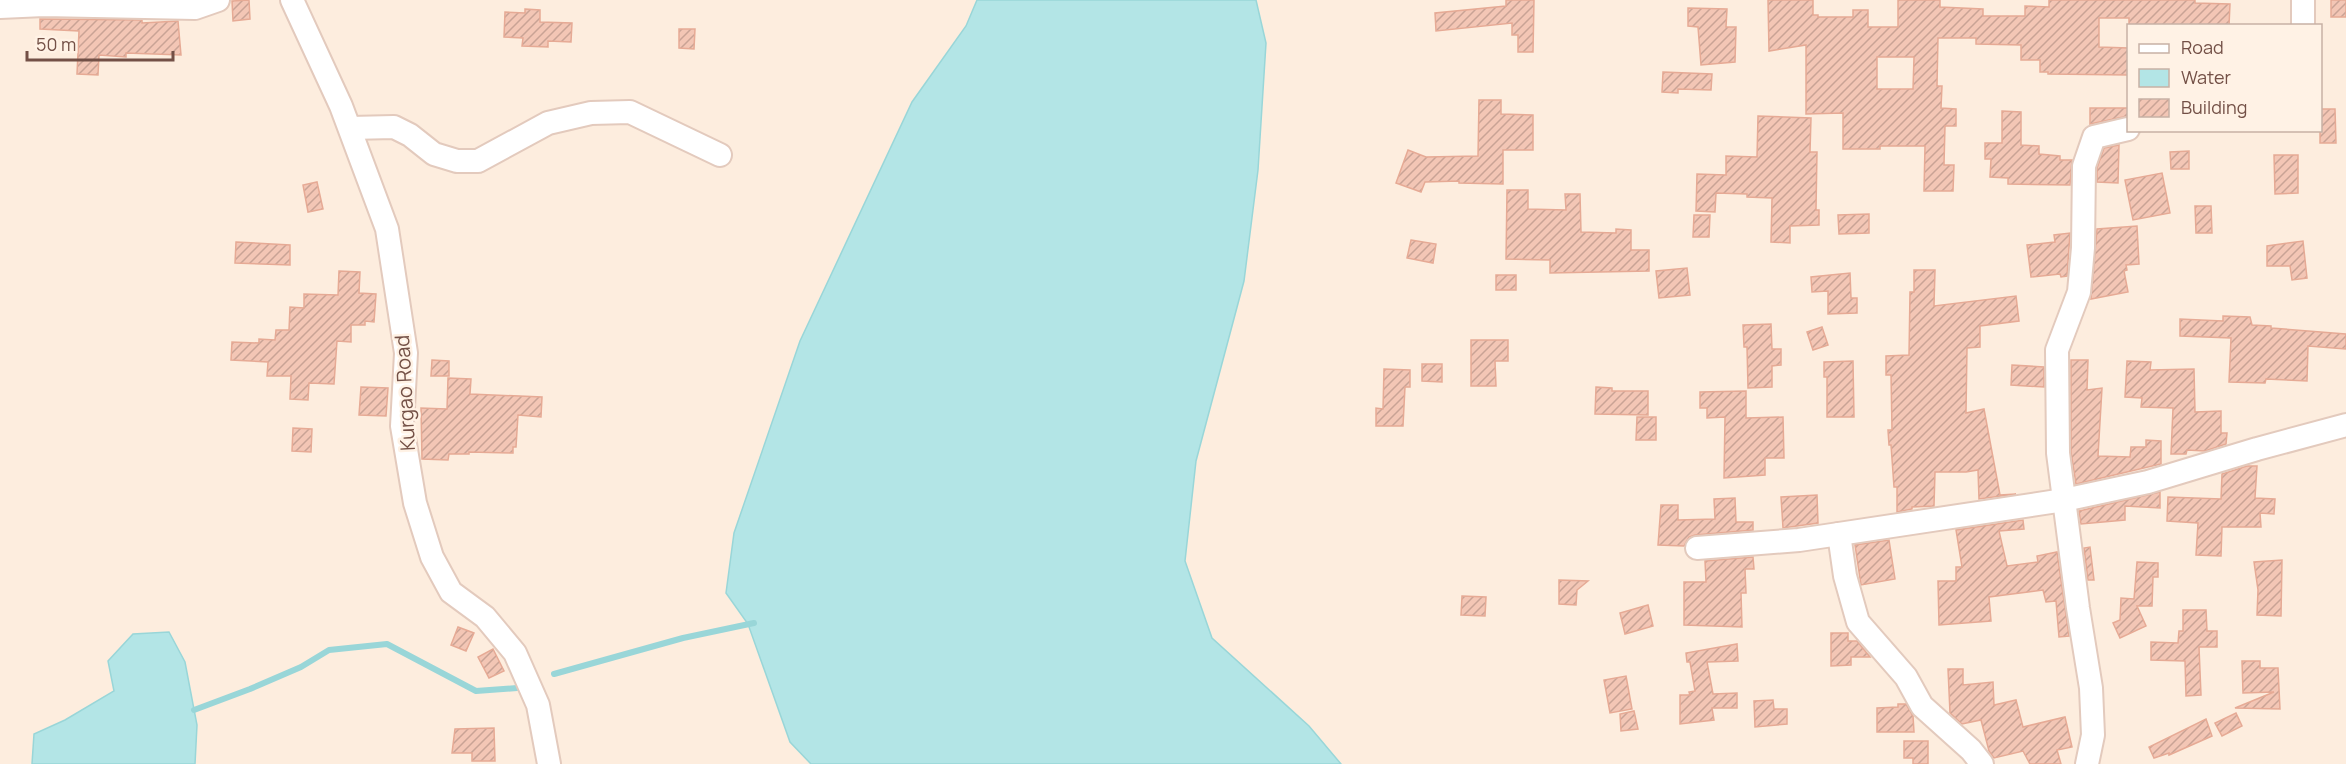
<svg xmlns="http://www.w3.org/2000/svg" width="2346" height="764" viewBox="0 0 2346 764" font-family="Manrope,sans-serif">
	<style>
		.water { fill: #b3e5e6; stroke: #99d6d8; stroke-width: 1.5 }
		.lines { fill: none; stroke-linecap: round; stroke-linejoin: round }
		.stream { stroke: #99d6d8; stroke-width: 6 }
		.building { fill: url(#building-hatch); stroke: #e6aa95; stroke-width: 1.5; fill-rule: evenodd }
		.minor-casing { stroke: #e3cabd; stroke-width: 26 }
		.minor { stroke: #fff; stroke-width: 22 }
		.labels { text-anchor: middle; stroke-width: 5; stroke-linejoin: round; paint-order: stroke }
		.street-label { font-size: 20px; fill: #735046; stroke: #fff2e5 }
	</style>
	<defs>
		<pattern id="building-hatch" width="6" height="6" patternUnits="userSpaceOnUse" patternTransform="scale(1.5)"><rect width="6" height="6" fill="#f3c6b5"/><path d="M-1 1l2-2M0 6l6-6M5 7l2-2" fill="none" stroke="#c9a395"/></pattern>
	</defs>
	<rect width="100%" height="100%" fill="#fdedde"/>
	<g class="water">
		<polygon points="977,0 1256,0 1266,43 1258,170 1244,281 1196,461 1185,561 1212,638 1309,726 1341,764 811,764 790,742 748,624 726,593 734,533 800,341 912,102 966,26"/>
		<polygon points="169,632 185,662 197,725 195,764 32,764 34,734 65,720 114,691 108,661 133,634"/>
	</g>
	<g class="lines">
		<g class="stream">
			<polyline points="554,674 683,638 754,623"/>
			<polyline points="194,710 250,689 301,667 329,650 387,644 476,691 517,688"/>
		</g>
	</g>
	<g class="building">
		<polygon points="249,0 250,19 233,21 232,1"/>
		<polygon points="1506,0 1534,0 1533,52 1518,52 1518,35 1512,35 1512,23 1436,31 1435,13 1506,6"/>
		<path d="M1768,0H1813V15H1818V17H1853V10H1868V27H1898V0H1940V7L1983,9V16H2025V6L2049,7V0H2195V3L2230,4L2229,26H2129V18H2099V47L2128,48V75L2048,74V72H2040V60H2021V45L1976,44V38H1938L1937,86H1942L1941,108L1956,109V126H1945L1944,165H1954L1953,191H1924L1925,146H1880V149H1843V113L1806,114V45L1769,51ZM1877,57H1914L1913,89H1877Z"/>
		<rect x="2331" y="0" width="15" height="17"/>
		<polygon points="1688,8 1727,9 1726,27 1736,27 1735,62 1701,65 1698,27 1688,26"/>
		<polygon points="525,9 540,10 540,22 572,23 571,42 548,41 548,47 522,46 523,38 504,37 505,12 525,13"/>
		<polygon points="40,19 142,20 142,23 178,21 181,55 126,53 126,57 99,55 98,75 77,74 79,31 40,29"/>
		<polygon points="679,29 695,29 694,49 679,48"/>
		<polygon points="1663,72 1712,74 1711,90 1678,89 1678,93 1662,92"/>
		<polygon points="1479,100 1501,100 1501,114 1533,115 1533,150 1503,150 1503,184 1459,183 1459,181 1425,182 1421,192 1396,183 1408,150 1426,157 1478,156"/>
		<polygon points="2090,108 2128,108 2128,116 2090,124"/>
		<polygon points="2320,109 2335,109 2336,143 2320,143"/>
		<polygon points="2002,111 2021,112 2021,145 2039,146 2039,154 2060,156 2060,160 2072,160 2070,185 2008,184 2008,178 1990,177 1991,159 1985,159 1985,143 2002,143"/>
		<polygon points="1758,116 1811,118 1810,152 1817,152 1816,210 1819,210 1819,225 1790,226 1790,243 1771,242 1772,198 1747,197 1747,194 1716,193 1715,212 1696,211 1697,174 1726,175 1726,156 1757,157"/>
		<polygon points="2119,145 2118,183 2097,182 2097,168 2104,148"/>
		<polygon points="2189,151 2189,169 2171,169 2170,152"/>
		<polygon points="2274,155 2298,155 2298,193 2275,194"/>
		<polygon points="2162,173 2170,213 2133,220 2125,180"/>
		<polygon points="317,182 323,209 308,212 303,185"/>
		<polygon points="1507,190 1528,190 1528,209 1566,210 1565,194 1580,194 1581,232 1616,233 1616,229 1631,230 1631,250 1649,250 1649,271 1550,273 1550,260 1506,259"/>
		<polygon points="2195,206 2211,206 2212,233 2196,233"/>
		<polygon points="1869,214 1869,233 1839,234 1838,215"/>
		<polygon points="1694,215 1710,215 1709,237 1693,237"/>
		<polygon points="2137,226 2139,264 2126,265 2127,270 2124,271 2128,292 2091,299 2097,229"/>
		<polygon points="2070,233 2067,276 2061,277 2060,274 2031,277 2027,245 2055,242 2054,235"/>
		<polygon points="1411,240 1436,244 1433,263 1407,258"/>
		<polygon points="2303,241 2307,278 2292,280 2290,266 2267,266 2267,246"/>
		<polygon points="236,242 290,245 290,265 235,263"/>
		<polygon points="1687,268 1690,295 1659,298 1656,271"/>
		<polygon points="1914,270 1935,270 1934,306 2016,296 2019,321 1980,326 1980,347 1967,348 1966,413 1984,409 2000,495 2016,494 1979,499 1978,470 1966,472 1935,472 1934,506 1912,507 1912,509 1897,512 1897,487 1894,487 1891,445 1889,445 1888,430 1892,430 1891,375 1886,375 1886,356 1909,355 1910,292 1914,292"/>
		<polygon points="339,271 360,272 359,293 376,294 374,322 365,321 365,325 351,325 351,342 337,341 334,384 309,383 308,400 290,399 291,376 267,376 268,362 231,360 232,342 259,343 259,339 275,340 276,330 289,330 290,307 304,308 304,294 338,295"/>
		<polygon points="1850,273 1851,298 1857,298 1857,313 1828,314 1828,291 1812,292 1811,277"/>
		<rect x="1496" y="275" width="20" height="15"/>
		<polygon points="2223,316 2250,317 2252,325 2271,326 2271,328 2346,334 2346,349 2308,346 2307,381 2266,379 2265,383 2229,382 2231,338 2180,336 2180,319 2223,321"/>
		<polygon points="1771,324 1772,349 1781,349 1781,365 1772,366 1772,387 1748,388 1747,347 1744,347 1743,325"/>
		<polygon points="1822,327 1828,345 1813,350 1807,332"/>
		<polygon points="1471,340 1508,340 1508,361 1495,361 1496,386 1471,386"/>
		<polygon points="432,360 449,361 449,376 431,376"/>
		<polygon points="2071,360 2088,360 2087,390 2102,388 2098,456 2130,457 2131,447 2146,447 2146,440 2161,441 2161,464 2076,484 2071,452"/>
		<polygon points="1853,361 1854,417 1827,417 1827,377 1824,377 1824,362"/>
		<polygon points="2127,361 2151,362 2150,370 2194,369 2195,412 2221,411 2221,433 2227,433 2226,444 2205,451 2187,450 2186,454 2171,454 2173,408 2141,407 2142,398 2125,397"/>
		<polygon points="1422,364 1442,364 1442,382 1422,381"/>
		<polygon points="2012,365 2044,367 2044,387 2011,385"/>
		<polygon points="1384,369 1410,370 1410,387 1405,387 1403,426 1376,426 1376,408 1383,409"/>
		<polygon points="448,378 471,379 470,394 542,397 541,417 518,415 516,447 513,447 513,453 469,452 469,454 449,454 448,460 422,459 421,408 447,409"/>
		<polygon points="361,387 388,388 386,416 359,415"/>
		<polygon points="1596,387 1612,388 1612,391 1648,391 1648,415 1595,414"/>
		<polygon points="1746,391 1746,418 1783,417 1784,458 1765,458 1765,475 1724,478 1725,417 1707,418 1707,408 1700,408 1700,392"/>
		<polygon points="1637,417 1656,417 1656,440 1636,440"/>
		<polygon points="293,428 312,429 311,452 292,451"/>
		<polygon points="2247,466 2257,466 2255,498 2275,499 2274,514 2260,513 2261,527 2222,527 2221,556 2196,555 2198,523 2167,521 2168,497 2221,499 2222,474"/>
		<polygon points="2160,492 2160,508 2125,506 2125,520 2081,524 2079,511"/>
		<polygon points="1817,495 1818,523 1783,528 1781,497"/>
		<polygon points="1735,498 1736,522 1753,522 1753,530 1695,535 1689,537 1684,546 1658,545 1661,505 1678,505 1678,520 1715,519 1714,499"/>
		<polygon points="2023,520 2024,529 1999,531 2007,566 2038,562 2037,556 2057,552 2069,636 2059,637 2056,601 2046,602 2043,590 1989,597 1991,621 1939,625 1938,581 1956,581 1956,567 1962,567 1956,530"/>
		<polygon points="1889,540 1895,579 1861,585 1855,545"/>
		<polygon points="2090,547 2094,580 2088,580 2084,548"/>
		<polygon points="1753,557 1754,569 1745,569 1746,593 1741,593 1742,627 1684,625 1684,582 1706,582 1705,561"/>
		<polygon points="2282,560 2281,616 2257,615 2258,590 2254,562"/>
		<polygon points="2137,562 2158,563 2158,577 2153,577 2152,606 2137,606 2146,626 2120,638 2113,623 2120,620 2121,598 2134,599"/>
		<polygon points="1559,580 1588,581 1577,590 1576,605 1559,604"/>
		<polygon points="1462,596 1486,597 1485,616 1461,615"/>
		<polygon points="1648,605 1653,626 1625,634 1620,613"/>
		<polygon points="2183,610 2206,610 2207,631 2217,631 2217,647 2199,647 2201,695 2186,696 2185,661 2151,660 2151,642 2178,643 2179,631 2183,631"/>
		<polygon points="458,627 474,633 466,651 451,645"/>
		<polygon points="1831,633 1848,633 1848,641 1857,641 1870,657 1851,657 1851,665 1831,666"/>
		<polygon points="1737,644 1738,661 1707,662 1713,694 1737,693 1737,708 1712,708 1714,720 1680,724 1680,695 1690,695 1689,692 1695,691 1690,662 1687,662 1686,653"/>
		<polygon points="493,649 504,671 489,678 478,657"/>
		<polygon points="2242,661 2260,661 2260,668 2278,668 2280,709 2235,708 2274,692 2243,693"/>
		<polygon points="1948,669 1963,669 1963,685 1993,682 1994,705 2016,700 2023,727 2065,717 2072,747 2057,750 2061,764 2030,764 2023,751 1994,758 1989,751 1981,720 1962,724 1950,713"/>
		<polygon points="1626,676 1632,709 1610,713 1604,680"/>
		<polygon points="1773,700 1774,709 1787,709 1787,724 1755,727 1754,701"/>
		<polygon points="1898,704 1906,704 1913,716 1914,732 1877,732 1877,708 1898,707"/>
		<polygon points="1634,711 1638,729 1621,731 1620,714"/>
		<polygon points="2236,713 2242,726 2222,736 2215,723"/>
		<polygon points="2206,719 2212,736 2169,755 2169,753 2154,758 2149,747"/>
		<polygon points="494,728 495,761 472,761 472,753 452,753 455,729"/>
		<polygon points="1904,741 1928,741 1928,764 1913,764 1913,758 1904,758"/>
	</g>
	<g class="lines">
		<defs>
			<g id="minor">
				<polyline points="292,0 341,106 387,229 406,353 402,426 415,503 432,557 451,592 485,617 515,653 538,705 549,764"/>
				<polyline points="2303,0 2303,26"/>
				<polyline points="0,7 44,5 195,8 218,0"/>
				<polyline points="350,128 394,127 410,135 434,154 457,161 478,161 548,123 591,113 630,112 720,155"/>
				<polyline points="1839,534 1845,576 1858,622 1906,677 1922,706 1971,750 1982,764"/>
				<polyline points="1697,548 1799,540 2064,500 2148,482 2257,449 2346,425"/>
				<polyline points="2087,764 2093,735 2091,688 2078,608 2058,453 2057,350 2079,292 2083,248 2084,166 2094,137 2128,129"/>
			</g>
		</defs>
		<use href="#minor" class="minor-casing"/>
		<use href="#minor" class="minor"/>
	</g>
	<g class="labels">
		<g class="street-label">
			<text transform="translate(405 393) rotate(-93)" y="7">Kurgao Road</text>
		</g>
	</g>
	<rect x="2127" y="24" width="195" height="108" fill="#fff2e5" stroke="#c7b1a5" stroke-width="1.5"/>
	<rect x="2139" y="44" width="30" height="9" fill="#ffffff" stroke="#c7b1a5" stroke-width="1.5"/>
	<text x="2181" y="54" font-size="18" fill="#735046">Road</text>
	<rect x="2139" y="69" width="30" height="18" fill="#b3e5e6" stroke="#c7b1a5" stroke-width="1.5"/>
	<text x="2181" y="84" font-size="18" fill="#735046">Water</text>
	<rect x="2139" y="99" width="30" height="18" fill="url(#building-hatch)" stroke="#c7b1a5" stroke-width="1.5"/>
	<text x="2181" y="114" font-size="18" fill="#735046">Building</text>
	<path d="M27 51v9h146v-9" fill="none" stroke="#735046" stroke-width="3"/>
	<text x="36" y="51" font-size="18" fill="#735046" stroke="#fff2e5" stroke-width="4.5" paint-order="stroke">50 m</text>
</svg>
